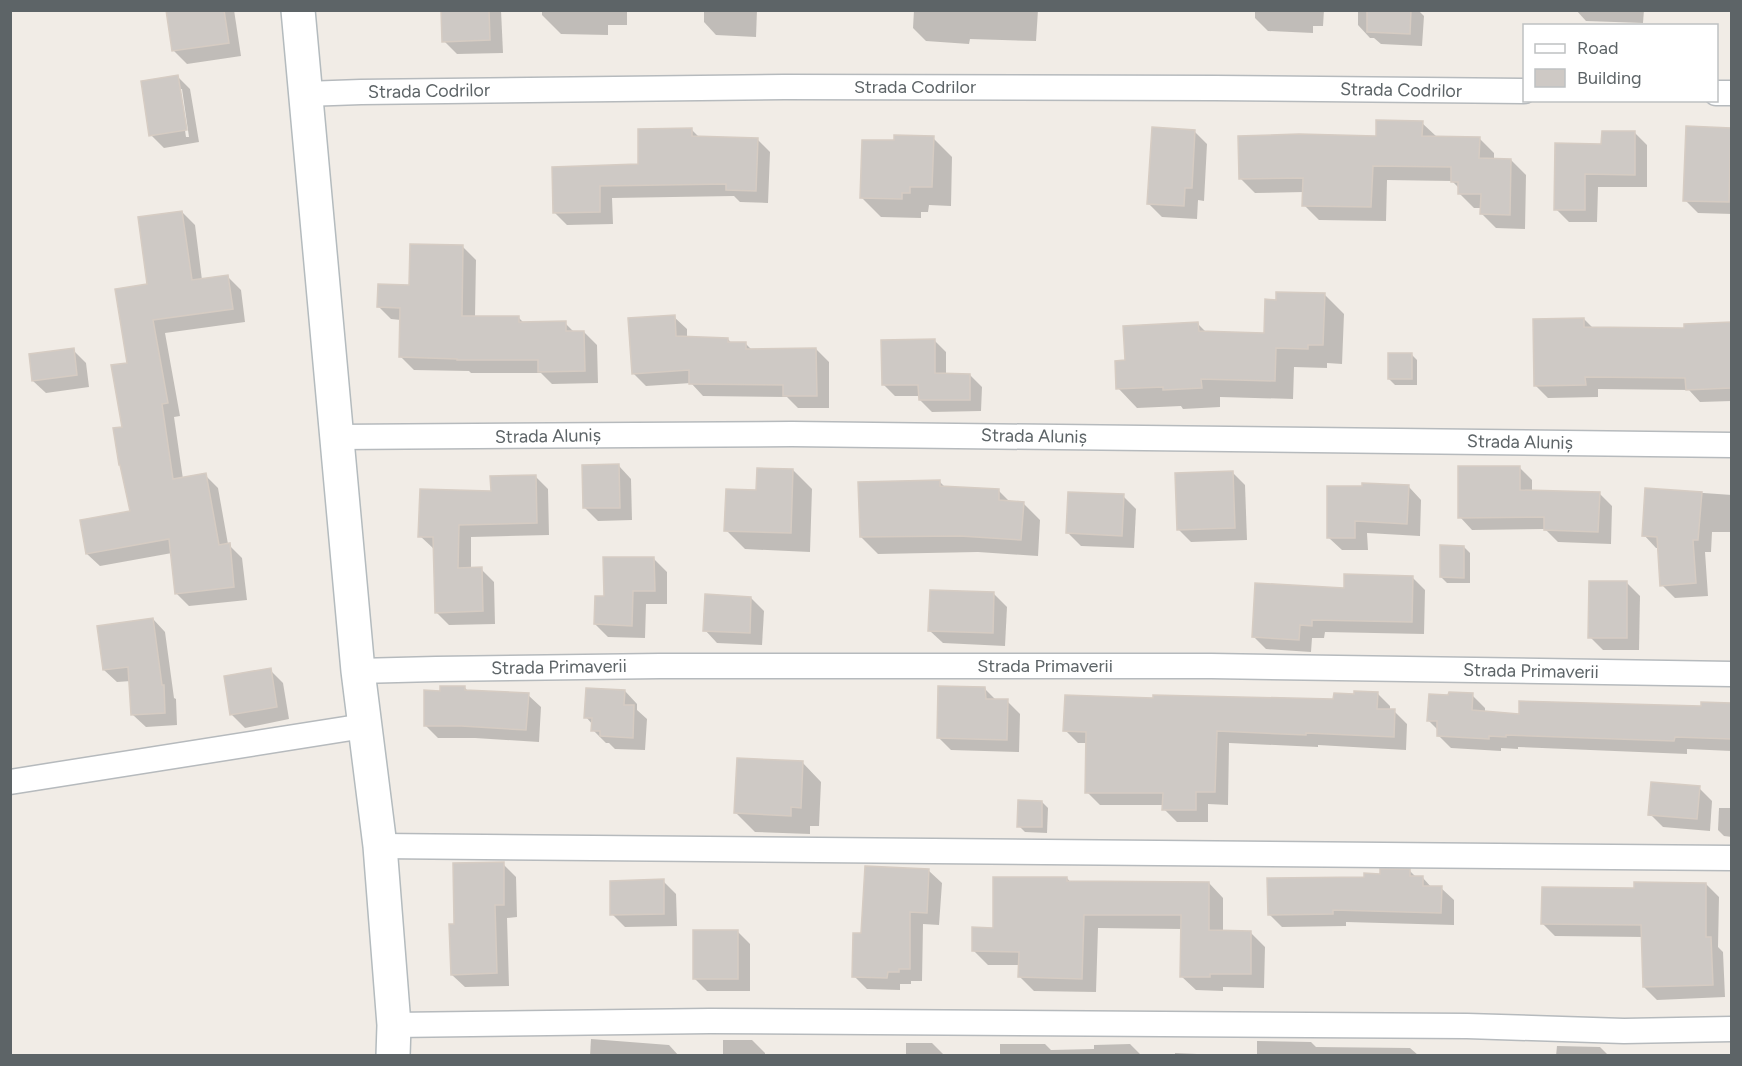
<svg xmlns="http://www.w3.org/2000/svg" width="1742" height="1066" viewBox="0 0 1742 1066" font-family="Figtree,sans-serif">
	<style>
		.shadow { fill: #0003; fill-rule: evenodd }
		.building { fill: #cec9c5; stroke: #d6ccc3; stroke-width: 1.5 }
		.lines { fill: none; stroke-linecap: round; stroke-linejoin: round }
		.street-casing { stroke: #b6babd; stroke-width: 27 }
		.secondary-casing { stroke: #b4bbbe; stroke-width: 36 }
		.street { stroke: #fff; stroke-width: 24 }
		.secondary { stroke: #fff; stroke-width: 33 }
		.labels { text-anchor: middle; stroke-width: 5; stroke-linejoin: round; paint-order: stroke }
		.street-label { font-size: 18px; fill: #5d6467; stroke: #fff }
	</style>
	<rect width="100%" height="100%" fill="#f1ece6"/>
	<g class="shadow">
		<polygon points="168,10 234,10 241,56 187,64 174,51"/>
		<polygon points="443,10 501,10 503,53 457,54 444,41"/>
		<polygon points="542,10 627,10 627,25 608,25 608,35 561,34 542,15"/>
		<polygon points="704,10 757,10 756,37 716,35 704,22"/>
		<polygon points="914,10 1038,10 1036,41 970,39 969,44 926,41 913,28"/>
		<polygon points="1255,10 1324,10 1323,26 1313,26 1313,33 1268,31 1255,18"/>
		<polygon points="1358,10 1418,10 1424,16 1422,46 1381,44 1374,38 1370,38 1358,25"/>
		<polygon points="1576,10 1644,10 1643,23 1586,21"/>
		<path d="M177,76L190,89L199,142L164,148L151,135ZM179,89H182L189,137H186Z"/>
		<polygon points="1422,123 1437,137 1479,138 1494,153 1494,160 1511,160 1526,175 1525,229 1496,228 1481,213 1481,208 1474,208 1459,193 1459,188 1452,181 1387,180 1386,221 1319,220 1304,205 1304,192 1255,193 1241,179"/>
		<polygon points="1731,129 1732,214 1698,213 1685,200"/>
		<polygon points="692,130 699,137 757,139 770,152 768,203 740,202 734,196 612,198 613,224 567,225 555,213 554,168 639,166"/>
		<polygon points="1194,131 1207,144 1204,201 1198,200 1197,219 1162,217 1149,204"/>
		<polygon points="1634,132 1647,145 1647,187 1598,187 1597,222 1569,222 1556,209 1603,145"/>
		<polygon points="933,138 952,157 951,206 929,205 928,212 921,212 921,218 881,217 862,198 895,142"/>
		<polygon points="182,212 195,225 202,280 228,277 241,290 245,322 165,333 180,416 174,417 183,479 205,475 218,488 228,544 242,558 247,600 189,606 176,593 172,553 100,566 87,554 131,512 124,428 128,364 149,286"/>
		<polygon points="463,247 476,260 475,317 518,317 525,324 565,323 575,333 584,332 597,345 598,383 552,384 541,373 471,373 469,371 414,370 401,357 401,320 391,319 378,306 410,287"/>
		<polygon points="1325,295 1344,314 1342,364 1327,363 1327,368 1294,367 1293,399 1220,397 1220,407 1183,409 1181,406 1137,408 1118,388 1126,362 1198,324 1207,333 1265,335 1278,301"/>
		<polygon points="674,317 687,329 687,338 728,339 732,344 746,344 752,350 816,349 829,362 829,408 798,408 787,397 703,396 691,383 646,386 633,373"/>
		<polygon points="1584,319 1593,328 1685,329 1730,323 1732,325 1732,401 1700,402 1689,390 1598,389 1598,397 1548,398 1535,385"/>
		<polygon points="934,340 946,352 946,375 970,375 982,387 981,411 932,412 920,400 920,396 895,396 883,384"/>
		<polygon points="73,350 86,363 89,387 46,393 33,381"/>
		<polygon points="1411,354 1417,360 1417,385 1395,385 1389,379"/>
		<polygon points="619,466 631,479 632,520 598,521 585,508"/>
		<polygon points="1519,467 1532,480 1532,492 1599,493 1612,506 1611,544 1558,542 1545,529 1472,530 1460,517"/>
		<polygon points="793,470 812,489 810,552 745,549 726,530 757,491"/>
		<polygon points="1232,472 1245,485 1247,540 1191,542 1178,529"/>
		<polygon points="535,476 548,489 549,535 471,537 471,569 481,569 494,582 495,624 449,625 436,612 434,549 420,536 492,493"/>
		<polygon points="940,482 946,488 999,491 1010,502 1023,503 1040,520 1038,556 978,552 878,554 861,537"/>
		<polygon points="1409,487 1421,500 1420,536 1367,533 1368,550 1342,550 1329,538"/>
		<polygon points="1647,489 1732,495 1732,532 1712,532 1711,552 1705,552 1708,596 1675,598 1662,585 1659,548 1656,548 1644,535"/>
		<polygon points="1123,496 1136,509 1134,548 1081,546 1068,533"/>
		<polygon points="1464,547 1470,553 1470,583 1447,583 1441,577"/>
		<polygon points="654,559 667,572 667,604 646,604 645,638 608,637 595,624 605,598"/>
		<polygon points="1412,577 1425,590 1424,634 1325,632 1324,638 1312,638 1311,652 1266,649 1253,636 1346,590"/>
		<polygon points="1627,583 1640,596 1639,650 1603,650 1590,637"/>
		<polygon points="994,594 1007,607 1005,646 943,643 930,631"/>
		<polygon points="751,598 764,611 762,645 717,643 705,630"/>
		<polygon points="153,619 165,632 174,698 176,699 177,725 146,727 133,715 131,681 117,682 104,670"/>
		<polygon points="270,670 283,683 289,719 245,728 232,715"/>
		<polygon points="465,688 468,691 528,695 541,707 539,742 475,738 438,738 426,726 441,692"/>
		<polygon points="985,689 997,701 1007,701 1020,714 1019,752 951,750 938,737"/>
		<polygon points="625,691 637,704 637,710 647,719 645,750 615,749 609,743 606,743 593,730 593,725 586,717"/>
		<polygon points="1377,693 1390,706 1390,711 1394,711 1407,724 1406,750 1318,745 1318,747 1229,743 1228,805 1208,804 1208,822 1177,822 1164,809 1164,805 1100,805 1087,792 1087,743 1078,743 1065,730 1154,700 1335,701 1355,696"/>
		<polygon points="1472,695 1485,708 1485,712 1520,715 1702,708 1703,703 1732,704 1732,751 1687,749 1687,754 1518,747 1518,749 1501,748 1501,751 1451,748 1438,735 1438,730 1429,721"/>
		<polygon points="802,762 821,782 819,826 810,826 810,834 755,832 736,813"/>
		<polygon points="1699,788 1712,801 1710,831 1663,827 1650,814"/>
		<polygon points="1042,802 1048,808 1047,833 1025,832 1019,826"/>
		<polygon points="1719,808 1732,808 1732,837 1724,836 1718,830"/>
		<polygon points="503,864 516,877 517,917 507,918 509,986 465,987 452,975 455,925"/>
		<polygon points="929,871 942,883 939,925 923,924 922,981 911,981 911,984 900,984 900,990 867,989 854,976 862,935"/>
		<polygon points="1410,871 1417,878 1423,878 1432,888 1441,888 1454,900 1454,925 1346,922 1346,926 1282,927 1269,914 1382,875"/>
		<polygon points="1067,878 1071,883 1209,883 1223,898 1223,932 1251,933 1265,947 1264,988 1223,987 1223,991 1196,990 1181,976 1182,929 1098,928 1096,992 1034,991 1020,977 1020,965 988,965 974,951 995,929"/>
		<polygon points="663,881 676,894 677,926 625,927 612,914"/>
		<polygon points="1706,884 1719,897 1718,947 1723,952 1725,997 1657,1000 1644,987 1643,937 1555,936 1542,923 1636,890"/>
		<polygon points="737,931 750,944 750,991 707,991 695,979"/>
		<polygon points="591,1039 669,1045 679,1056 590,1056"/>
		<polygon points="723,1040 752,1040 765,1053 765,1056 723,1056"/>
		<polygon points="1257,1041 1311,1042 1316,1047 1410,1048 1418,1055 1442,1056 1257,1056"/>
		<polygon points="906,1043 932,1043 945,1056 906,1056"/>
		<polygon points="1000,1044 1045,1044 1051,1050 1094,1049 1094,1045 1130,1044 1142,1056 1000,1056"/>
		<polygon points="1557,1046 1600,1047 1609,1056 1556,1056"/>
		<polygon points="1175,1053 1242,1056 1175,1056"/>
	</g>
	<g class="building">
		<polygon points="166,10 224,10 229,43 172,51"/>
		<polygon points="441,10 489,10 490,40 442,42"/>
		<polygon points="1367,10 1411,10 1410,34 1367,32"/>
		<polygon points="178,75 187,130 149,136 141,81"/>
		<polygon points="1376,120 1423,121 1422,136 1480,137 1479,158 1511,159 1510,215 1480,214 1481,194 1458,194 1458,182 1451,182 1451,167 1373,166 1371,207 1302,206 1303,178 1239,179 1238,136 1299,134 1376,136"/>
		<polygon points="1686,126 1731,128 1729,202 1683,201"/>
		<polygon points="1152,127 1195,130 1192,188 1185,188 1184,206 1147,204"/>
		<polygon points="692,128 692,136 758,138 756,191 726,190 726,184 600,186 600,212 553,213 552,167 638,164 638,129"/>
		<polygon points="1602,131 1635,131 1635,175 1585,174 1585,210 1554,210 1555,143 1601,144"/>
		<polygon points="894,135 934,136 932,187 910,187 910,193 902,193 902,199 860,198 862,140 894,140"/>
		<polygon points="182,211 192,280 228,275 233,309 153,320 168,403 162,404 173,479 206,473 219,545 230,543 234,587 175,594 169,539 86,554 80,520 130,511 120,465 119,465 113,428 122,427 111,365 127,363 115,289 147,284 138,217"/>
		<polygon points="410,244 463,245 462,316 519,316 519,322 566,321 566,331 584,331 585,371 538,372 538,360 457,360 457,359 399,357 400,308 377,307 378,284 409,285"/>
		<polygon points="1276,292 1325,293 1323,345 1308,345 1308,349 1276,348 1275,381 1201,379 1202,388 1163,390 1163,387 1116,389 1115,361 1125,360 1123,326 1198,322 1199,331 1264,333 1265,299 1276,300"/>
		<polygon points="675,315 676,336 728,338 728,342 746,342 746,349 816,348 817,396 783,396 783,385 689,384 689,370 632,374 628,318"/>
		<polygon points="1584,318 1584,327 1684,328 1684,324 1731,322 1731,388 1686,390 1685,378 1585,377 1586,385 1534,386 1533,319"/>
		<polygon points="935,339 935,373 970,374 970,400 919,400 918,385 882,385 881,340"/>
		<polygon points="74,348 77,375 32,381 29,354"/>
		<rect x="1388" y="353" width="24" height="26"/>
		<polygon points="619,464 620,508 583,508 582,465"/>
		<polygon points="1458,466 1520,466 1520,490 1600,492 1598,532 1544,530 1544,517 1458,518"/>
		<polygon points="757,468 793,469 791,533 724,531 726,489 756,490"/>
		<polygon points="1233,471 1235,528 1177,530 1175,473"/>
		<polygon points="536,475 537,523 459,525 458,568 482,567 483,611 435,613 433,537 418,537 420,489 491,491 490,476"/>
		<polygon points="940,480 940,486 999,489 999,500 1024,502 1021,540 960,536 860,537 858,482"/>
		<polygon points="1362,483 1409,485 1407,524 1355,521 1355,538 1327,538 1327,486 1362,486"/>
		<polygon points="1645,488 1702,492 1698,540 1693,540 1696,583 1660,586 1657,537 1642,536"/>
		<polygon points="1068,492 1124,494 1122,536 1066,533"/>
		<polygon points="1440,545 1464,546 1464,578 1440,577"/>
		<polygon points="603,557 654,557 655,591 633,591 632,626 594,624 595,596 604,596"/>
		<polygon points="1344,574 1413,576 1412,622 1312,620 1312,626 1300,625 1299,640 1252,637 1255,583 1344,588"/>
		<polygon points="1589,581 1627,581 1627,638 1588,638"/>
		<polygon points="930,590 994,592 993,633 928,631"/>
		<polygon points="705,594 751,597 750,633 703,631"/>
		<polygon points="153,618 162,685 164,685 165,713 131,715 128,667 103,670 97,626"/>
		<polygon points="271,668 277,707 230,715 224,676"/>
		<polygon points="440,686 465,686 465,690 529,693 526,730 461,726 424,726 424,690 440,691"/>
		<polygon points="938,686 985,687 986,699 1008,699 1007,740 937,738"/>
		<polygon points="586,688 625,690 624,705 634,705 633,738 600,736 600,731 591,731 592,718 584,718"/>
		<polygon points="1354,691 1378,692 1377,709 1395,709 1394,737 1306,733 1306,735 1217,731 1215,792 1196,792 1196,810 1162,810 1163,793 1085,793 1086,732 1063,731 1065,695 1153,698 1153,695 1333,699 1334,693 1354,694"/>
		<polygon points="1449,692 1473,693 1472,710 1519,714 1519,701 1701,706 1701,702 1731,703 1731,739 1675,737 1674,741 1506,735 1506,737 1489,736 1489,739 1437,736 1437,721 1427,721 1429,694 1448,695"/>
		<polygon points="737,758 803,761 801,808 791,807 791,816 734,813"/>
		<polygon points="1651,782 1700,786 1697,819 1648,815"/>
		<polygon points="1018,800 1042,801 1042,827 1017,827"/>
		<polygon points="504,862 504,905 495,905 497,973 451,975 449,924 454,924 453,863"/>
		<polygon points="865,866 929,869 927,913 910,912 910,969 899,969 899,972 888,972 887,978 852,977 853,933 861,933"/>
		<polygon points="1380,869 1410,869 1410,876 1423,876 1423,886 1442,886 1441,913 1333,910 1333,914 1268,915 1267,878 1364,877 1364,873 1380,874"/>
		<polygon points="993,877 1067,877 1067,881 1209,882 1209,930 1251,931 1251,974 1210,974 1210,977 1180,977 1181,915 1084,915 1082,979 1018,977 1019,952 972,951 972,927 993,928"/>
		<polygon points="664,879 664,914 610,915 610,881"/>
		<polygon points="1634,882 1706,883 1706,937 1711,937 1713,985 1643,987 1641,925 1541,924 1542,887 1634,888"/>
		<rect x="693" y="930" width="45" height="49"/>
	</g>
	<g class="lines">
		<defs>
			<g id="street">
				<polyline points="1716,93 1732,93"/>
				<polyline points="305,94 361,92 784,87 1215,88 1524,91"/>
				<polyline points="337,437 792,434 1732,445"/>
				<polyline points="358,671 436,669 660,666 1211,666 1732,674"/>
				<polyline points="10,782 364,726"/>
				<polyline points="380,846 1732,858"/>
				<polyline points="394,1025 710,1021 1467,1026 1624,1031 1732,1029"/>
			</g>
			<polyline id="secondary" points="298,10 358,671 380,846 394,1025 393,1056"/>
		</defs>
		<use href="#street" class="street-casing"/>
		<use href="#secondary" class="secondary-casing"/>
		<use href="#street" class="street"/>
		<use href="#secondary" class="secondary"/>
	</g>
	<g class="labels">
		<g class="street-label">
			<text x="915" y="93">Strada Codrilor</text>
			<text transform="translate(1401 90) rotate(1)" y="6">Strada Codrilor</text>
			<text transform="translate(429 91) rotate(-1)" y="6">Strada Codrilor</text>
			<text transform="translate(548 436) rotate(-1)" y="6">Strada Aluniș</text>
			<text transform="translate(1034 436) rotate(1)" y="6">Strada Aluniș</text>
			<text transform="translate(1520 442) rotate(1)" y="6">Strada Aluniș</text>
			<text x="1045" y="672">Strada Primaverii</text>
			<text transform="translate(559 667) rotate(-1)" y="6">Strada Primaverii</text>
			<text transform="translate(1531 671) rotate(1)" y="6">Strada Primaverii</text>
		</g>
	</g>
	<rect width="1742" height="1066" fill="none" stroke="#5d6467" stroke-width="24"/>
	<rect x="1523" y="24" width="195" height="78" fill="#ffffff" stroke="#bec1c2" stroke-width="1.5"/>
	<rect x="1535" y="44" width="30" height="9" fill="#ffffff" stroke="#bec1c2" stroke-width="1.5"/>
	<text x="1577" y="54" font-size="18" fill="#5d6467">Road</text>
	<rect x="1535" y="69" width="30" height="18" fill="#cec9c5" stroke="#bec1c2" stroke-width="1.5"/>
	<text x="1577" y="84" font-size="18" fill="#5d6467">Building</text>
</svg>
